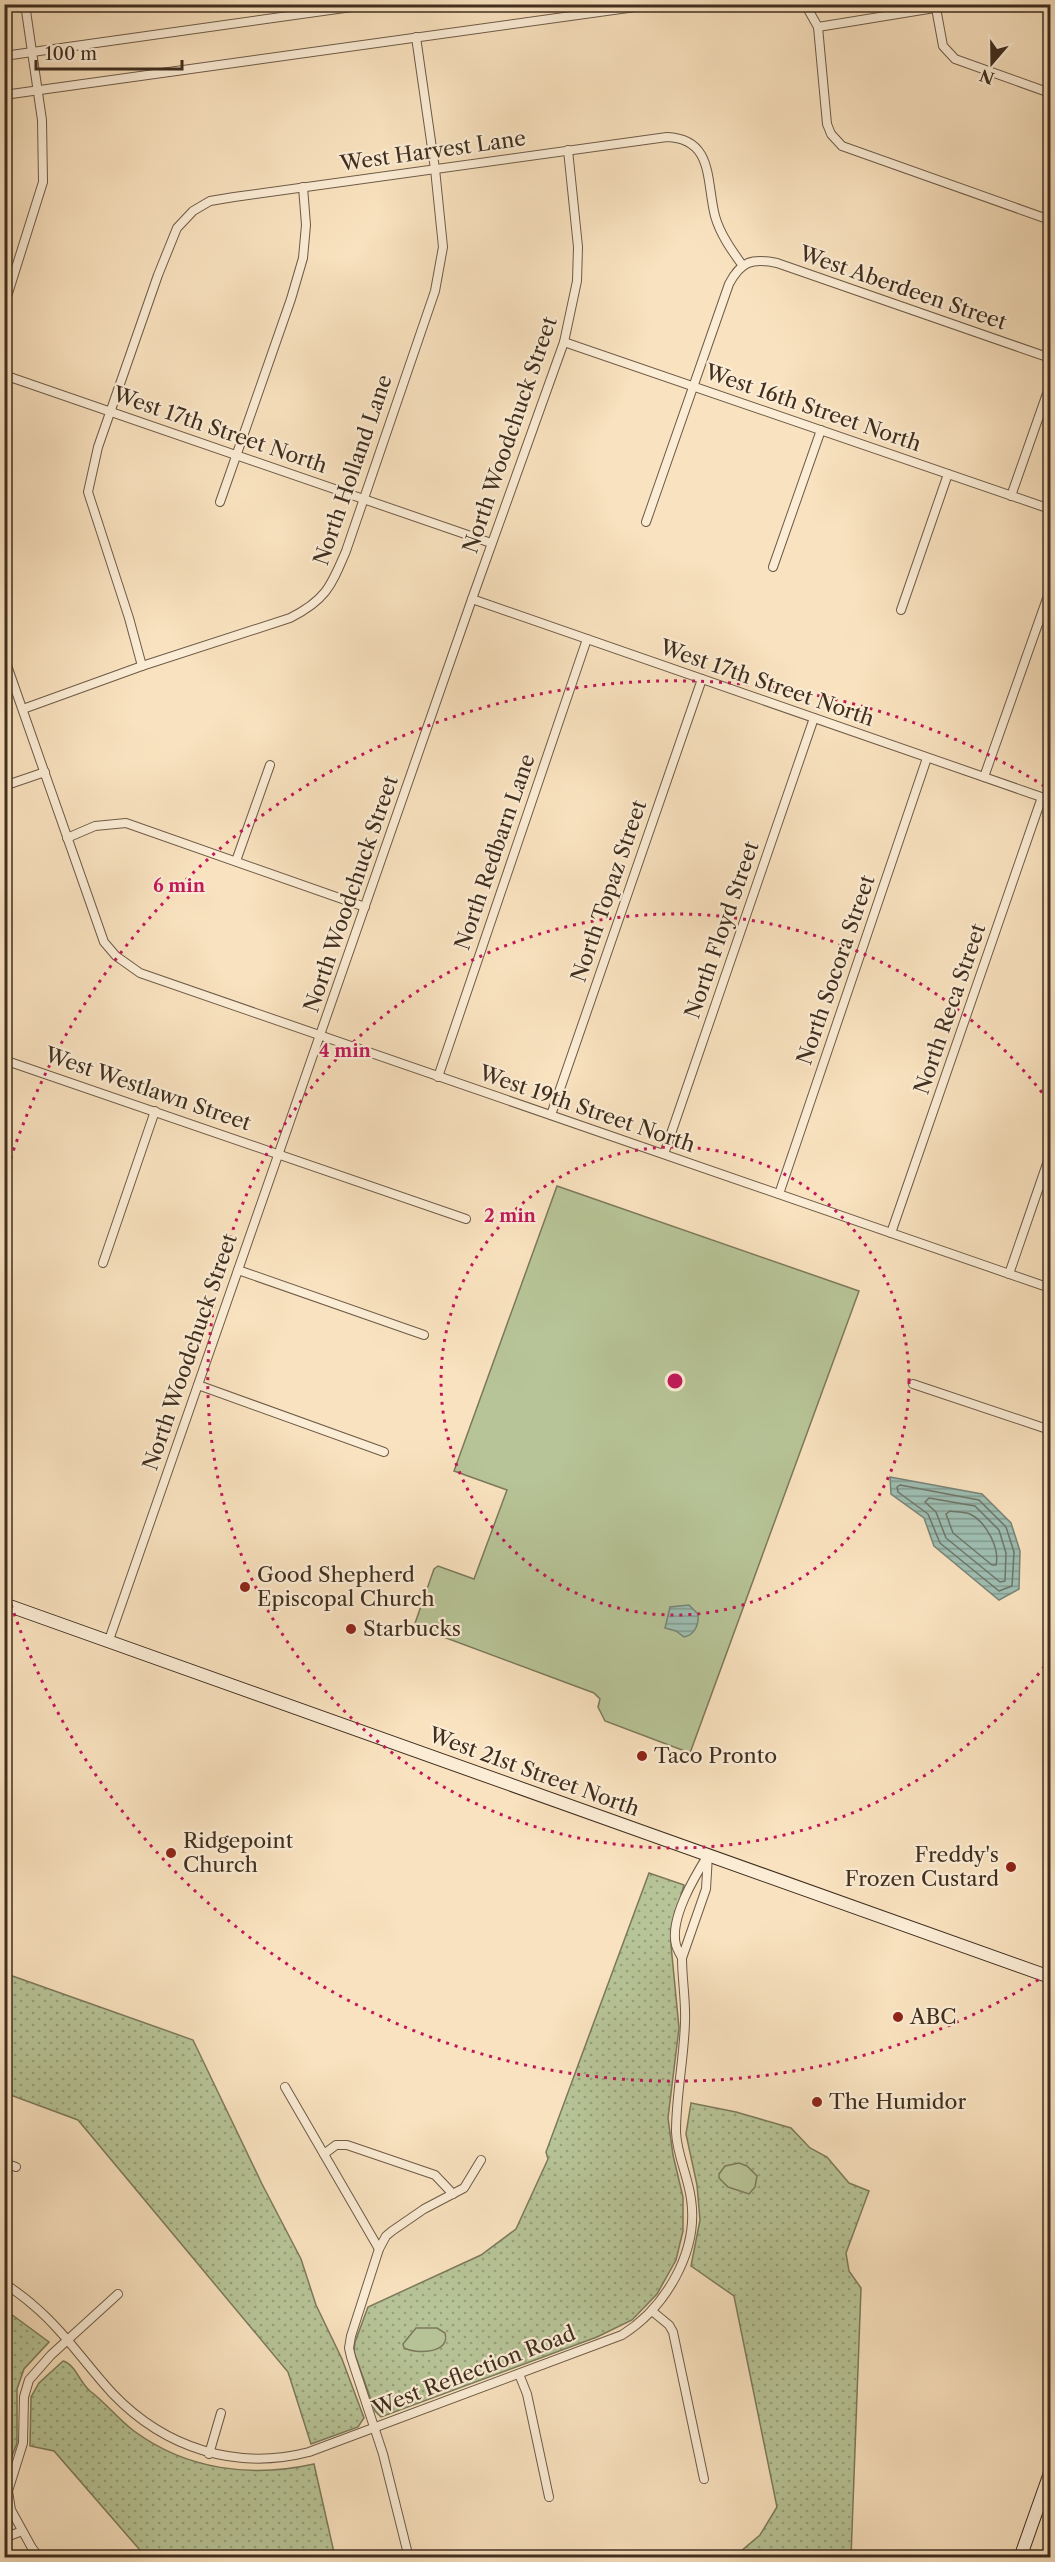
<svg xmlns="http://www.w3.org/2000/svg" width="1055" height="2562" viewBox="0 0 1055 2562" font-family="'Libre Caslon Text',serif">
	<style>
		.grass { fill: url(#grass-dots); stroke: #7c795b; stroke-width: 1.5 }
		.green { fill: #b7c497; stroke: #7c795b; stroke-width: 1.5 }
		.water { fill: url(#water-rules); stroke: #788477; stroke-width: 1.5 }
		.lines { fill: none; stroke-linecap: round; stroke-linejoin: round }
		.shore { stroke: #6f7668; stroke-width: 1.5 }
		.street-casing { stroke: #6e5b47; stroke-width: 10 }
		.secondary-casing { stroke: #402e1f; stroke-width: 14 }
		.street { stroke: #fbecd5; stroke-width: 8 }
		.secondary { stroke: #fbecd5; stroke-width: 12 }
		.ring { fill: none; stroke: #c2185b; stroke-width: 3; stroke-dasharray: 3 6 }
		.poi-dot { fill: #8f2418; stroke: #fbecd5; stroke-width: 2 }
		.labels { text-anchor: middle; stroke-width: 4.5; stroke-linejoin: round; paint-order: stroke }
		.street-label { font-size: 21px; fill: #402e1f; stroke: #fbecd5 }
		.poi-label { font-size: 21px; fill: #402e1f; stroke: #fbecd5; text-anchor: start }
		.centre { fill: #c2185b; stroke: #fbecd5; stroke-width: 3 }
		.ring-label { font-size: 18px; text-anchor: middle; font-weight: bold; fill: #c2185b; stroke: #fbecd5; stroke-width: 4.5; stroke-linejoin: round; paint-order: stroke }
	</style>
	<defs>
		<pattern id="grass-dots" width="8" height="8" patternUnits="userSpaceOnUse" patternTransform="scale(1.5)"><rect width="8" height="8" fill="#b7c497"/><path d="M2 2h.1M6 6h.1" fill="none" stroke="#96a07b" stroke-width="1.8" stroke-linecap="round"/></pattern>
		<pattern id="water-rules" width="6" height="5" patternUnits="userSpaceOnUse" patternTransform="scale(1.5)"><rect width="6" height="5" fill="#9ebeb2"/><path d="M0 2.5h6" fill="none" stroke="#829b90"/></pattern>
	</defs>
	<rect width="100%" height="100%" fill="#f9e2bf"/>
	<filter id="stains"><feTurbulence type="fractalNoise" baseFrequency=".00333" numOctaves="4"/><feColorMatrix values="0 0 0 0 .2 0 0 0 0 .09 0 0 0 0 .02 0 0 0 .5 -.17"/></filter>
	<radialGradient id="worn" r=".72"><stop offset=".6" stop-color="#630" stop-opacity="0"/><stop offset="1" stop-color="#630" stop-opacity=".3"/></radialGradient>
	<g class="grass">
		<polygon points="649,1873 684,1885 672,1928 671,1945 679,2028 668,2118 673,2155 683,2197 683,2231 676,2260 657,2294 632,2320 597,2337 381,2417 375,2411 354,2352 355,2342 368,2307 481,2255 516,2229 548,2159 546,2152"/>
		<polygon points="4,1973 193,2040 262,2184 301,2259 316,2305 342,2359 364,2418 358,2427 311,2444 288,2372 78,2120 5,2093"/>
		<polygon points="691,2103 736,2112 791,2128 810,2148 827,2157 849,2183 869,2191 846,2253 849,2271 861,2288 851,2557 734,2557 760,2535 777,2507 734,2296 691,2266 700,2220 697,2185 686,2134"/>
		<polygon points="11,2314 49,2342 24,2369 17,2389 17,2443 9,2464 5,2465 4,2323"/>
		<path d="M63,2361C75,2364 80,2383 90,2391C106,2403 118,2419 134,2431C187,2470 251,2478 314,2464L335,2557H146L54,2451L30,2446L31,2397L39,2383Z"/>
	</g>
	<g class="green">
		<polygon points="557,1186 859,1291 690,1753 605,1721 598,1707 600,1699 594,1693 414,1626 434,1569 438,1566 474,1579 507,1490 454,1471"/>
		<polygon points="739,2163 747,2166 757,2176 755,2187 749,2194 728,2187 719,2178 719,2174 725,2166"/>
		<path d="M416,2328H437L445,2333C451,2354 416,2354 404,2348L403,2344Z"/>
	</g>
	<g class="water">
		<polygon points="890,1477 982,1494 1011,1523 1020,1551 1019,1589 999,1600 934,1546 924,1518 891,1494"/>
		<path d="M689,1605L698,1614C699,1624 695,1635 684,1637L676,1631L665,1628L670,1607Z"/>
	</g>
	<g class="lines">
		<g class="shore">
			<polygon points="900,1485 979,1500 1006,1527 1014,1552 1012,1586 999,1591 940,1543 928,1514 898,1492 897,1487"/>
			<polygon points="929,1498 975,1506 999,1530 1006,1553 1005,1581 1000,1582 946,1538 936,1512 925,1502"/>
			<path d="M950,1511C956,1512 964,1512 970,1514C986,1522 1000,1548 996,1565H992L953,1533L946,1514Z"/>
		</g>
		<defs>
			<g id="street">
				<polyline points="805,4 818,27 827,124 831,134 842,146 1050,220"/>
				<polyline points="936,8 943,46 955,59 1050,93"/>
				<polyline points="818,27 959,4"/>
				<polyline points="4,56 373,4"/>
				<polyline points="4,95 657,4"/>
				<polyline points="4,306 43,182 42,120 25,4"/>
				<polyline points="564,342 1050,509"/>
				<polyline points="4,375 491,543"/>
				<polyline points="1011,496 1050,385"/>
				<polyline points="220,502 291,299 303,258 306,225 303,187"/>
				<path d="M646,522L729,284C741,261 752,258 777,263L1050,358"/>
				<polyline points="773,567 821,430"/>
				<polyline points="472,599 1050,800"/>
				<polyline points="901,610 948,474"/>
				<polyline points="4,657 104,942 116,956 140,973 1050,1288"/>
				<path d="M142,666L129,618L88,492L98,447L158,275L177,228L193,211L210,201L234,197L667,137C714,139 706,181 715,216C720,234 732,251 743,266"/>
				<path d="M23,709L142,666L290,618C326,600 331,586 346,551L435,291L443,247L435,169L416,37"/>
				<polyline points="984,777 1050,590"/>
				<polyline points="4,786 45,772"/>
				<polyline points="67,838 95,826 126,823 365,907"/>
				<polyline points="236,861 270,765"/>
				<polyline points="4,1060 466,1219"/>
				<polyline points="438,1077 587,639"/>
				<polyline points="551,1115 702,679"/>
				<polyline points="664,1154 814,718"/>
				<polyline points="779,1194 927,758"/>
				<polyline points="891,1233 1042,797"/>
				<polyline points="103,1263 155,1111"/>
				<polyline points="238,1270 424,1335"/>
				<polyline points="1009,1274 1050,1155"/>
				<polyline points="913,1384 1050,1430"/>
				<polyline points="198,1385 384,1452"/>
				<polyline points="109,1640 472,599 564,342 577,281 578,247 568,150"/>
				<path d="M708,1855L706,1889L682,1958C680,1954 677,1949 676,1945C669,1919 695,1876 708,1855Z"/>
				<polyline points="285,2087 379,2249"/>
				<polyline points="324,2154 336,2145 347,2145 435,2175 453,2194"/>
				<polyline points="4,2163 16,2167"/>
				<path d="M4,2283C14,2290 24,2297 33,2305C64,2331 86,2365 113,2394C165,2448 236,2471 309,2452L622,2335C665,2308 699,2252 691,2199C688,2176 677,2155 676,2132C676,2095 684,2059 685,2022C686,2001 682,1979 682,1958"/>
				<polyline points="652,2311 669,2325 673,2332 704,2479"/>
				<polyline points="519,2374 527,2394 549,2497"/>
				<polyline points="209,2454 221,2413"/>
				<polyline points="4,2538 22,2531"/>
				<polyline points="40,2558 32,2548 11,2510 8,2491 23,2443 24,2397 29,2380 51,2355 118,2294"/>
				<polyline points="409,2558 383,2454 351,2357 349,2348 351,2336 379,2249 386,2236 392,2231 424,2209 464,2188 481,2160"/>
			</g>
			<g id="secondary">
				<polyline points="4,1604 1050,1977"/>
				<polyline points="1020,2558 1050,2473"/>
			</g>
		</defs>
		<use href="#street" class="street-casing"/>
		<use href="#secondary" class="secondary-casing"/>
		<use href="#street" class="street"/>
		<use href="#secondary" class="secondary"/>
	</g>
	<g class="ring">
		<circle cx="675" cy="1381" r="234"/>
		<path d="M1050 1659A467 467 0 1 1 1050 1103"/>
		<path d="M1046 1975A701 701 0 0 1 5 1586M5 1176A701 701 0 0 1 1046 787"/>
	</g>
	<g class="poi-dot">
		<circle cx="245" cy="1587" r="6"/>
		<circle cx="351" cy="1629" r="6"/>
		<circle cx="642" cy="1756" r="6"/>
		<circle cx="171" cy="1853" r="6"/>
		<circle cx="1011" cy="1867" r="6"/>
		<circle cx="898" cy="2017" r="6"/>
		<circle cx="817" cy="2102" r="6"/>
	</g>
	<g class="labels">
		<g class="street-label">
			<text transform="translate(433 151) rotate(-8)" y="7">West Harvest Lane</text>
			<text transform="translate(903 288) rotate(19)" y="7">West Aberdeen Street</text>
			<text transform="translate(813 408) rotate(19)" y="7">West 16th Street North</text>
			<text transform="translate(220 430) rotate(19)" y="7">West 17th Street North</text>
			<text transform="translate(510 435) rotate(-71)" y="7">North Woodchuck Street</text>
			<text transform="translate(353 470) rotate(-71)" y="7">North Holland Lane</text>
			<text transform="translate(767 683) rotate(19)" y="7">West 17th Street North</text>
			<text transform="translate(495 852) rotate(-71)" y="7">North Redbarn Lane</text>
			<text transform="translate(609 891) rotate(-71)" y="7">North Topaz Street</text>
			<text transform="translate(351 894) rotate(-71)" y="7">North Woodchuck Street</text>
			<text transform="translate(722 930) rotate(-71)" y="7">North Floyd Street</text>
			<text transform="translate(836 970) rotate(-71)" y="7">North Socora Street</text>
			<text transform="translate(950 1009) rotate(-71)" y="7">North Reca Street</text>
			<text transform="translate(148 1089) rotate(19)" y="7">West Westlawn Street</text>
			<text transform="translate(587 1109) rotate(19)" y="7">West 19th Street North</text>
			<text transform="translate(190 1352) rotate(-71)" y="7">North Woodchuck Street</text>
			<text transform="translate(534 1772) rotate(20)" y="7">West 21st Street North</text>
			<text transform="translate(474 2371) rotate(-21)" y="7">West Reflection Road</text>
		</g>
		<g class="poi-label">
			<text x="257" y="1582">Good Shepherd<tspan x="257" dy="24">Episcopal Church</tspan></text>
			<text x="363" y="1636">Starbucks</text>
			<text x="654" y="1763">Taco Pronto</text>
			<text x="183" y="1848">Ridgepoint<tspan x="183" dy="24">Church</tspan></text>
			<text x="999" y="1862" text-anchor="end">Freddy's<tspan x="999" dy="24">Frozen Custard</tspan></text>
			<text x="910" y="2024">ABC</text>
			<text x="829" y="2109">The Humidor</text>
		</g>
	</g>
	<circle cx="675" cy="1381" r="9" class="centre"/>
	<g class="ring-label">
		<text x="179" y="892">6 min</text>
		<text x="345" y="1057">4 min</text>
		<text x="510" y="1222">2 min</text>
	</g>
	<rect width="1055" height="2562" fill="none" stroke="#f9e2bf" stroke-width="24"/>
	<rect x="6" y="6" width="1043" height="2550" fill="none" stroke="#402e1f" stroke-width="3"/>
	<rect x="12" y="12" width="1031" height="2538" fill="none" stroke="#402e1f" stroke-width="1.5"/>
	<g transform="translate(992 63) rotate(200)" stroke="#fbecd5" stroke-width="4.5" paint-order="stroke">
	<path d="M0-4.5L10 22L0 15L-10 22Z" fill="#402e1f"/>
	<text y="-9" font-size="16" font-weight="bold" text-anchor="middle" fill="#402e1f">N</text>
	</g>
	<path d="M36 60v9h146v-9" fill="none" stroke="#402e1f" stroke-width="3"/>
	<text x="45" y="60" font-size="18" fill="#402e1f" stroke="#fbecd5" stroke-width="4.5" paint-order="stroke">100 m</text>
	<rect width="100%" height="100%" filter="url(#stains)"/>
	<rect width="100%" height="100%" fill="url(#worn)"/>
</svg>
